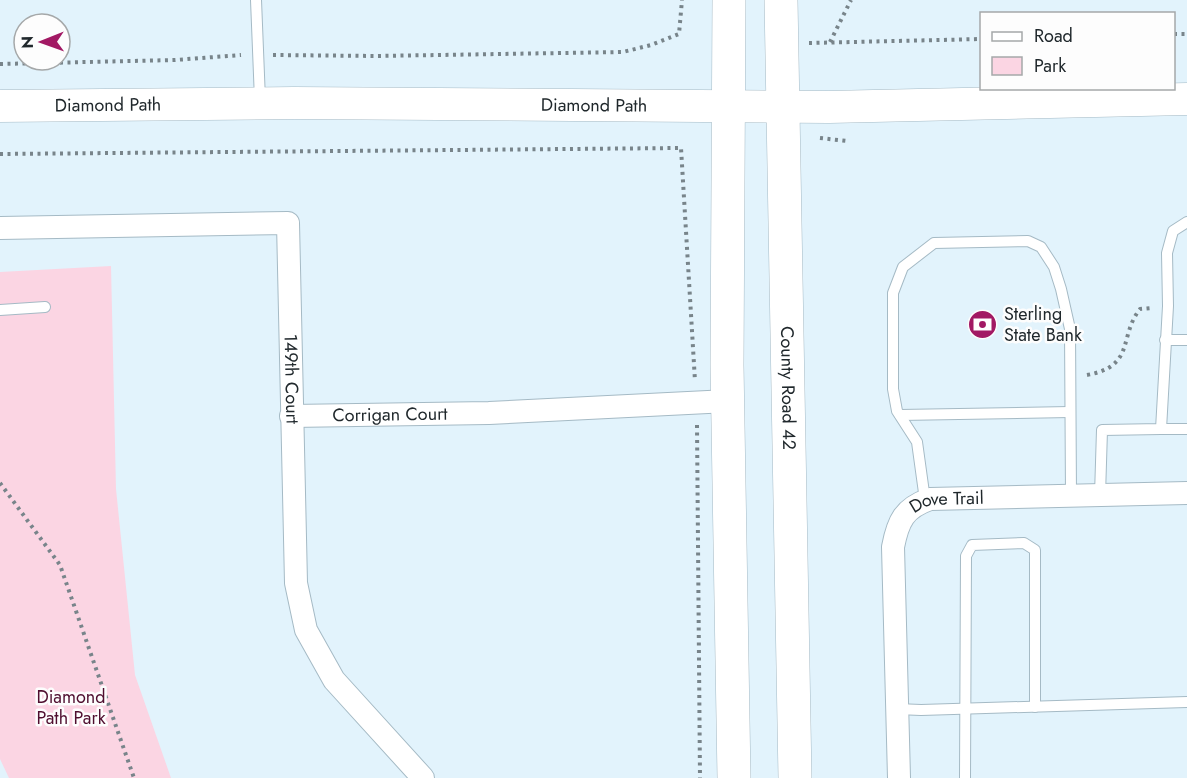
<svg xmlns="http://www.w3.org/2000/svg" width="1187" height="778" viewBox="0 0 1187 778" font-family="Jost,sans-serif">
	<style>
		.green { fill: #fbd5e3 }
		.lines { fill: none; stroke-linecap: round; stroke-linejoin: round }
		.lane-casing { stroke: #a5bac5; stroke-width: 12 }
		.street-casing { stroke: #a5bac5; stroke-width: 24 }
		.secondary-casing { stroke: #a5bac5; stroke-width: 33 }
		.highway-casing { stroke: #a5bac5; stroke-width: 34 }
		.path { stroke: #78848a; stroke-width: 4; stroke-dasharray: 3 4.5; stroke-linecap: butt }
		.lane { stroke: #fff; stroke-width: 10 }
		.street { stroke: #fff; stroke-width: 22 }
		.secondary { stroke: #fff; stroke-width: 32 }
		.highway { stroke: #fff; stroke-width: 33 }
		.labels { text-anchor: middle; stroke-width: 5; stroke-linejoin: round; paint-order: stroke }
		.street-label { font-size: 18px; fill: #20282c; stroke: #fdfdfd }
		.poi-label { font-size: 18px; fill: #20282c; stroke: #fdfdfd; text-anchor: start }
		.park-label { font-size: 18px; fill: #4f0e2f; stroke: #fdfdfd }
	</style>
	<rect width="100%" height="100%" fill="#e2f3fc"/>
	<polygon class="green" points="111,266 116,489 135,675 171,778 9,778 0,759 0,272"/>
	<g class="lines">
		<defs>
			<g id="lane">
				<polyline points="256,0 260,100"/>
				<polyline points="0,310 45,307"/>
				<polyline points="1165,340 1187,340"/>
				<polyline points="900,415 1070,412"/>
				<polyline points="1161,429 1187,429"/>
				<polyline points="1100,495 1102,430 1161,429 1168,306 1167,253 1173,231 1187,222"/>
				<polyline points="925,500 917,442 897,411 893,389 893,293 903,267 934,243 1028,241 1041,247 1054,267 1061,289 1070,329 1071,496"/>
				<polyline points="897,709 921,710 1187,702"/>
				<polyline points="965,778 966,556 972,545 1024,543 1035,550 1035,707"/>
			</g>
			<g id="street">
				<path id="s1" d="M0,228L288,223L296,583L306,630L334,680L423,778"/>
				<path id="s2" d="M291,416L489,413L728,401"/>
				<path id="s3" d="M899,778L893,547C898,521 904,508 930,499L1187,493"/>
			</g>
			<g id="secondary">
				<path id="s4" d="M0,106L294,103L829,107L1187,99"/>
			</g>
			<g id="highway">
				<polyline points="729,0 727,365 734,778"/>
				<path id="s5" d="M781,0L795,778"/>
			</g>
		</defs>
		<use href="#lane" class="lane-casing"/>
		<use href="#street" class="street-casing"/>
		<use href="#secondary" class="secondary-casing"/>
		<use href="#highway" class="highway-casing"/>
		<g class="path">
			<polyline points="1174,34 1187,34"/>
			<polyline points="830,42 851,0"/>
			<polyline points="809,43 982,39"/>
			<polyline points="273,55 377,56 623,52 651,45 679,34 682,0"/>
			<polyline points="0,64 175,60 241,55"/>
			<polyline points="820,138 847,141"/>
			<polyline points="0,154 681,148 695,381"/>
			<path d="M1087,375C1136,366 1118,337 1140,309L1151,308"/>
			<polyline points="697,425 700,778"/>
			<polyline points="0,483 60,565 134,778"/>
		</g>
		<use href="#lane" class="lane"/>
		<use href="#street" class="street"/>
		<use href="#secondary" class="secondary"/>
		<use href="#highway" class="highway"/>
	</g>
	<defs>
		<symbol id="bank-disc" viewBox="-11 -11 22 22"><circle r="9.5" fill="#a21964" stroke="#fdfdfd"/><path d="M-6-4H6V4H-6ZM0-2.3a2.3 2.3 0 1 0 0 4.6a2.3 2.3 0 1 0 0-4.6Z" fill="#fff"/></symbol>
	</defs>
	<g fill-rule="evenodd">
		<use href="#bank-disc" x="966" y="308" width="33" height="33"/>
	</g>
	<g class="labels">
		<g class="street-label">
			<text dy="6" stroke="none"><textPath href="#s4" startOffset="108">Diamond Path</textPath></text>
			<text dy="6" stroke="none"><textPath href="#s4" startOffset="594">Diamond Path</textPath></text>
			<text dy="6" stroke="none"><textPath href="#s1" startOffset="444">149th Court</textPath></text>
			<text dy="6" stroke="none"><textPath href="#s5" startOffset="388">County Road 42</textPath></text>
			<text dy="6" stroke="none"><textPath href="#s2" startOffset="99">Corrigan Court</textPath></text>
			<text dy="6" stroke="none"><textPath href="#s3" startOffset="312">Dove Trail</textPath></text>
		</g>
		<g class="poi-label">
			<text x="1004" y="320">Sterling<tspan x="1004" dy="21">State Bank</tspan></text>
		</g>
		<g class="park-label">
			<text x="71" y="703">Diamond<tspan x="71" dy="21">Path Park</tspan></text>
		</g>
	</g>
	<rect x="980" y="12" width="195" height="78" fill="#fdfdfd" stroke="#a5a8a9" stroke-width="1.5"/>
	<rect x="992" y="32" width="30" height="9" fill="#ffffff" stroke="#a5a8a9" stroke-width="1.5"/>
	<text x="1034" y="42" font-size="18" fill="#20282c">Road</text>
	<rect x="992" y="57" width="30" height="18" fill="#fbd5e3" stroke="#a5a8a9" stroke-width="1.5"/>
	<text x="1034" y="72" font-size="18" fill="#20282c">Park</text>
	<g transform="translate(42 42) rotate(269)"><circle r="28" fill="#fdfdfd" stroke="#a5a8a9" stroke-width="1.5"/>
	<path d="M0-4.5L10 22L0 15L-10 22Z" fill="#a21964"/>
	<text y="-9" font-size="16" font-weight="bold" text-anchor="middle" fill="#20282c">N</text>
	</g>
</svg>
